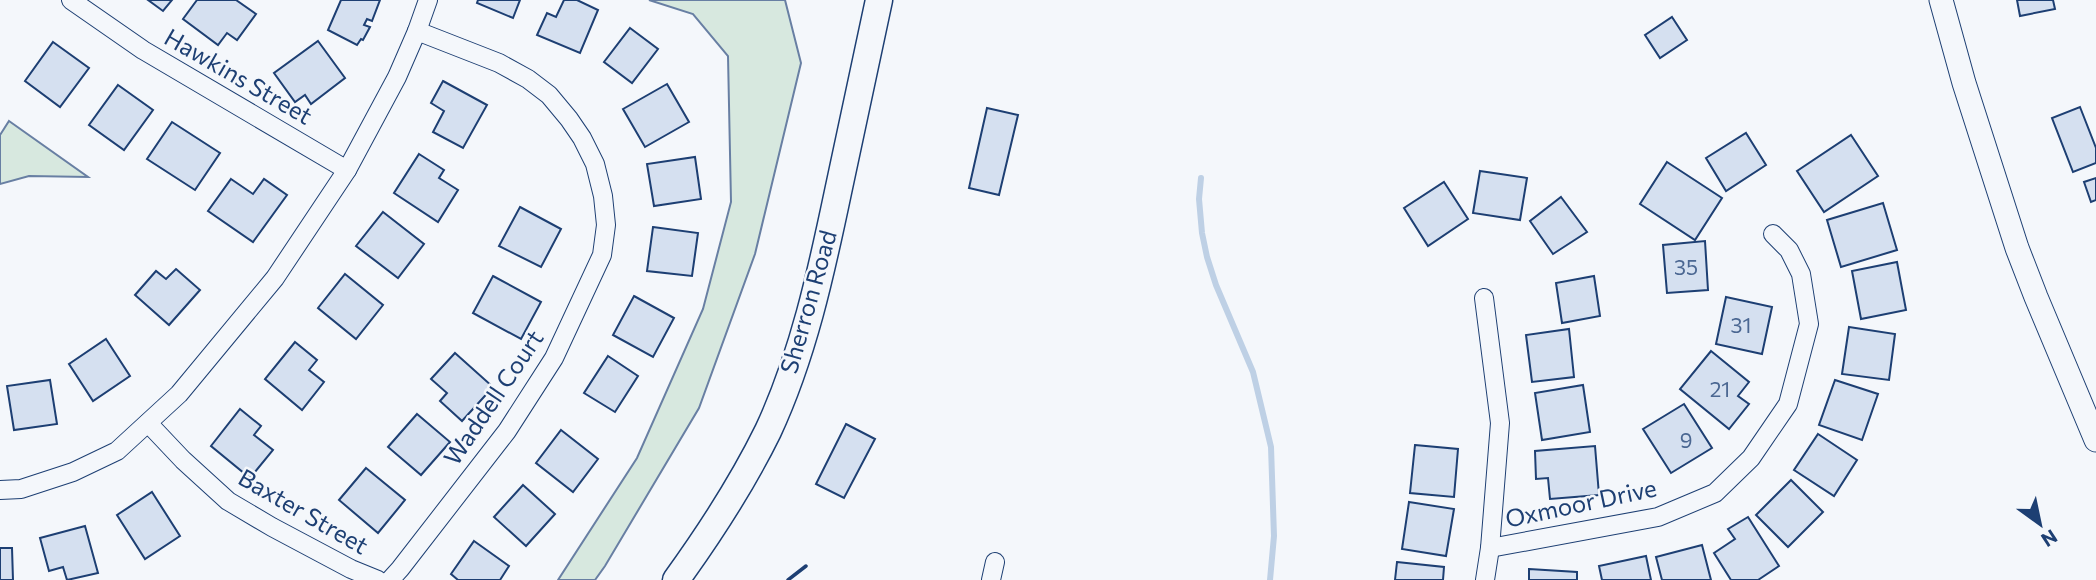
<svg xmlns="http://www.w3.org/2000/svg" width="2096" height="580" viewBox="0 0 2096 580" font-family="Commissioner,sans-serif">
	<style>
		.green { fill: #d7e8df; stroke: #687fa3; stroke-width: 2 }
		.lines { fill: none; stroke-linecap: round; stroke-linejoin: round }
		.stream { stroke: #bed0e5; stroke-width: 6 }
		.building { fill: #d5e0f0; stroke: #1d3f73; stroke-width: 2 }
		.minor-casing { stroke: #1d3f73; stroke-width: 20 }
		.tertiary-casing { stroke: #1d3f73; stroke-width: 25 }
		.secondary-casing { stroke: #1d3f73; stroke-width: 29 }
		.minor { stroke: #f4f7fb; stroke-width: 18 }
		.tertiary { stroke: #f4f7fb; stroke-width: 23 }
		.secondary { stroke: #f4f7fb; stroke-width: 26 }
		.wall { stroke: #1d3f73; stroke-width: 3.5 }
		.labels { text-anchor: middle; stroke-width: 5; stroke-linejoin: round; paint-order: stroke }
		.number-label { font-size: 21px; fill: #4b6792 }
		.street-label { font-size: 24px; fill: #1d3f73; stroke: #f4f7fb }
	</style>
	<rect width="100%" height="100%" fill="#f4f7fb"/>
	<g class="green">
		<polygon points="649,0 785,0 801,63 755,254 699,408 605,566 595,580 558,580 637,458 703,309 731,202 728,56 693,14"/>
		<polygon points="9,121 88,177 29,176 0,184 0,135"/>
	</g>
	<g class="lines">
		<polyline class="stream" points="1201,178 1199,199 1202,233 1207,257 1216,285 1253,372 1271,447 1274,536 1270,580"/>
	</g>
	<g class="building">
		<polygon points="148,0 172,0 163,11"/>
		<polygon points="197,0 236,0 256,14 237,40 227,33 218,45 183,19"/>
		<polygon points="341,0 380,0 372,21 367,19 364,25 370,27 363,40 361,39 357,45 328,30"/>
		<polygon points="478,0 520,0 513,18 477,3"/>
		<polygon points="564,0 577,0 598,10 580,53 537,35 547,13 556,17"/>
		<polygon points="2017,0 2053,0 2055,9 2020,16"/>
		<polygon points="1672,17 1687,40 1660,58 1645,35"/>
		<polygon points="630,28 658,49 632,83 604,62"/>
		<polygon points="318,41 345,78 311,104 305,95 295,102 274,73"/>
		<polygon points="53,42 89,68 60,107 25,81"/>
		<polygon points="443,81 487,105 463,148 433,132 444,111 431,103"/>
		<polygon points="667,84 689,122 645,147 623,109"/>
		<polygon points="118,85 153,110 124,150 89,125"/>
		<polygon points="2080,107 2096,148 2096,163 2073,172 2052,118"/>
		<polygon points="987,108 1018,115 999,195 969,188"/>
		<polygon points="172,122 220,153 195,190 147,159"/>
		<polygon points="1746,133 1766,165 1726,191 1706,158"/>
		<polygon points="1851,135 1878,176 1824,212 1797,171"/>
		<polygon points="419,154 444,170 439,178 458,190 438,222 394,193"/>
		<polygon points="695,157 701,199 654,206 647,164"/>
		<polygon points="1667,162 1722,198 1695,240 1640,204"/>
		<polygon points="1480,171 1527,178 1520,220 1473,213"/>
		<polygon points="2096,178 2096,200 2091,202 2084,182"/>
		<polygon points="231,179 253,194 264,179 287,195 253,242 208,211"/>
		<polygon points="1444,182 1468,219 1428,246 1404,208"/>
		<polygon points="1561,197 1587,232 1553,254 1530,221"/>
		<polygon points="1883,203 1897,250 1841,267 1827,220"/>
		<polygon points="520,207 561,229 541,267 499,246"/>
		<polygon points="383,212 424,244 398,278 356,246"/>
		<polygon points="653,227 698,233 692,276 647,271"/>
		<polygon points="1705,241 1708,290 1667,293 1663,245"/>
		<polygon points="1897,262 1906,310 1861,319 1852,271"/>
		<polygon points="176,269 200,290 169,325 135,295 156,271 166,279"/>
		<polygon points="345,274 383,305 356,339 318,308"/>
		<polygon points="493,276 541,302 521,339 473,313"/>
		<polygon points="1594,276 1600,316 1562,323 1556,283"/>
		<polygon points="634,296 674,318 653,357 613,335"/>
		<polygon points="1726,297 1772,307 1762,354 1716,344"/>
		<polygon points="1849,327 1895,334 1889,380 1842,374"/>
		<polygon points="1569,329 1574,377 1532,382 1526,335"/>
		<polygon points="106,339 130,376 93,401 69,364"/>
		<polygon points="295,342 317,360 309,370 324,382 302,410 265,379"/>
		<polygon points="1711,351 1749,382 1738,396 1749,404 1729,429 1680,389"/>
		<polygon points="455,353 493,387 462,421 440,401 447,393 431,379"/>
		<polygon points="608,356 638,376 615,412 584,393"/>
		<polygon points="50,380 57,424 14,430 7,386"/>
		<polygon points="1835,380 1878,394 1862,440 1819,425"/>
		<polygon points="1583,385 1590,432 1542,440 1535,393"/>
		<polygon points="1684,404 1712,448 1671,473 1643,429"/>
		<polygon points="240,409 261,426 254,435 273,450 250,478 211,446"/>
		<polygon points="417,414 450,442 421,475 388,447"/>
		<polygon points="846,424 875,439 844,498 816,484"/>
		<polygon points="561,430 598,459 573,492 536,463"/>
		<polygon points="1818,434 1857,460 1834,496 1794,470"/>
		<polygon points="1415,445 1458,449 1454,497 1410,493"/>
		<polygon points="1595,446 1599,495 1550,499 1548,478 1536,479 1535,451"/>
		<polygon points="366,468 405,500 378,533 339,500"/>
		<polygon points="1791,480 1823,512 1788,547 1756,515"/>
		<polygon points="523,485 555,514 526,546 494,517"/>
		<polygon points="152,492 180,536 145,559 117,515"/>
		<polygon points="1409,502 1454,509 1446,556 1402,549"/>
		<polygon points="1748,517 1779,566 1758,580 1731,580 1714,553 1735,539 1728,529"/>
		<polygon points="85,526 98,573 67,580 63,567 49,571 40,538"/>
		<polygon points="474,541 509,566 500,580 458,580 451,574"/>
		<polygon points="1702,545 1711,580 1662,580 1656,557"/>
		<polygon points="0,548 12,548 13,580 0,580"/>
		<polygon points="1646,556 1651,580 1602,580 1599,566"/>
		<polygon points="1397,562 1444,567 1443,580 1395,580"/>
		<polygon points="1529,569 1577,572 1577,580 1529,580"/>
	</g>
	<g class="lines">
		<defs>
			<g id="minor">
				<polyline points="71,0 143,50 347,170"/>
				<polyline points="1484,298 1500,423 1490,548 1485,580"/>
				<polyline points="148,423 183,460 228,501 272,527 351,569 378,580"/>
				<polyline points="0,490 21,489 73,472 117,451 179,394 275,278 347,170 397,77 417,31 428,0"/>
				<polyline points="1490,548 1658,517 1715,493 1751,458 1788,404 1809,324 1801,274 1789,250 1773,234"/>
				<polyline points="390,580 400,569 507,431 554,358 602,255 606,225 603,196 595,164 582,138 569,119 549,95 528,79 499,63 417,31"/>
				<polyline points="991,580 995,562"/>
			</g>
			<polyline id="tertiary" points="1941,0 1964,83 2017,248 2036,297 2096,440"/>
			<path id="secondary" d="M676,580C710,533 742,484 768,431C803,356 821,273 838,192C852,128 865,64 879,0"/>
		</defs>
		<use href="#minor" class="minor-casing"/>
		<use href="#tertiary" class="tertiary-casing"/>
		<use href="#secondary" class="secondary-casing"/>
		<use href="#minor" class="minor"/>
		<use href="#tertiary" class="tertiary"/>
		<use href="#secondary" class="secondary"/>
		<polyline class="wall" points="788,580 806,566"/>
	</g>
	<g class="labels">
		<g class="number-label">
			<text x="1686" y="275">35</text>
			<text x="1741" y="333">31</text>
			<text x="1720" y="397">21</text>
			<text x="1686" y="448">9</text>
		</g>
		<g class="street-label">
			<text transform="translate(238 77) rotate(30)" y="8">Hawkins Street</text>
			<text transform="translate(809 302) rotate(-74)" y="8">Sherron Road</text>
			<text transform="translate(494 398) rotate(-56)" y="8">Waddell Court</text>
			<text transform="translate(1581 504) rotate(-12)" y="8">Oxmoor Drive</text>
			<text transform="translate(303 512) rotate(30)" y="8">Baxter Street</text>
		</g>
	</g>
	<g transform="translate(2040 524) rotate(147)" stroke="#f4f7fb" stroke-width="5" paint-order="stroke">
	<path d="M0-5L12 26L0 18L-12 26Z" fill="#1d3f73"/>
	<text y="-10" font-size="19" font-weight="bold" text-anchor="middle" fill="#1d3f73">N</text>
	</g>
</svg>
